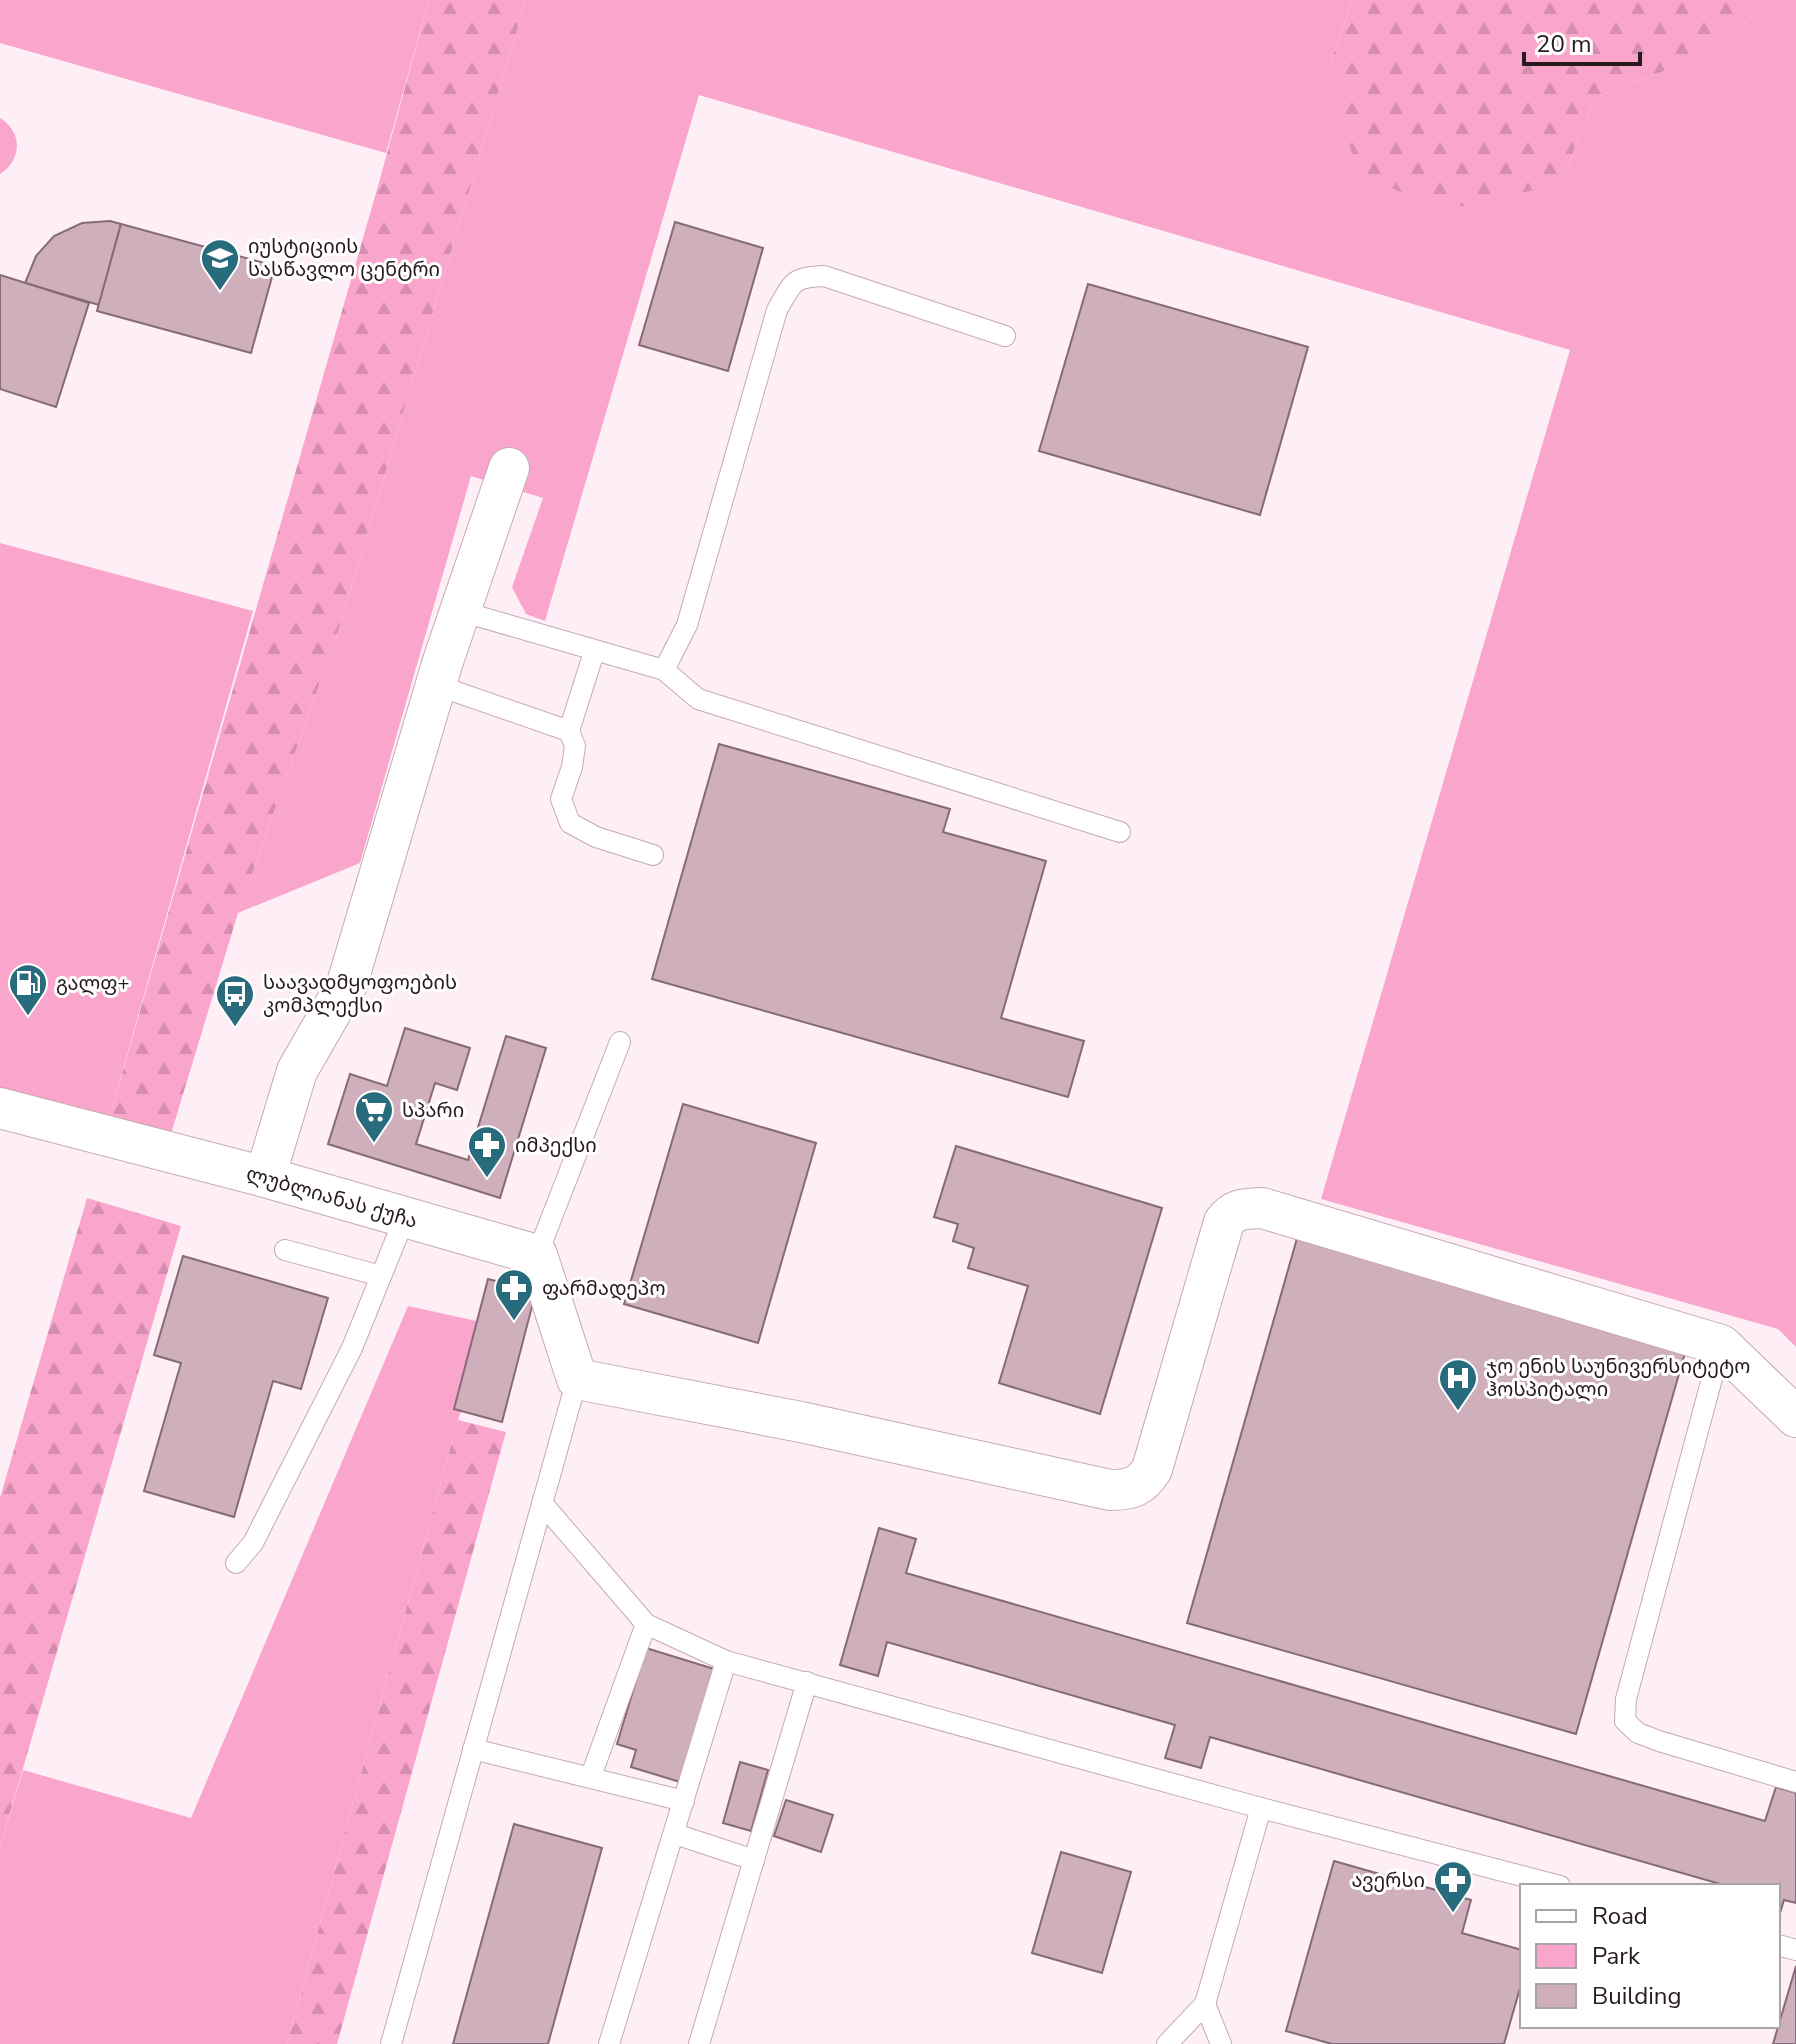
<svg xmlns="http://www.w3.org/2000/svg" width="1796" height="2044" viewBox="0 0 1796 2044" font-family="'Nunito Sans','Noto Sans Georgian',sans-serif">
	<style>
		.green { fill: #faa5cc }
		.forest { fill: url(#forest-firs) }
		.building { fill: #cfafbc; stroke: #876a77; stroke-width: 2 }
		.lines { fill: none; stroke-linecap: round; stroke-linejoin: round }
		.lane-casing { stroke: #c7a8b5; stroke-width: 22 }
		.street-casing { stroke: #c7a8b5; stroke-width: 42 }
		.lane { stroke: #fff; stroke-width: 20 }
		.street { stroke: #fff; stroke-width: 40 }
		.labels { text-anchor: middle; stroke-width: 6; stroke-linejoin: round; paint-order: stroke }
		.poi-label { font-size: 20px; fill: #271b20; stroke: #fff; text-anchor: start }
		.street-label { font-size: 20px; fill: #271b20; stroke: #fff }
	</style>
	<defs>
		<pattern id="forest-firs" width="22" height="20" patternUnits="userSpaceOnUse" patternTransform="scale(2)"><rect width="22" height="20" fill="#faa5cc"/><path d="M5 1l3.5 6h-7zM16 11l3.5 6h-7z" fill="#d68daf"/></pattern>
	</defs>
	<rect width="100%" height="100%" fill="#fdeff5"/>
	<g class="green">
		<polygon points="0,0 429,0 386,153 0,43"/>
		<polygon points="526,0 1353,0 1330,64 1561,184 1594,98 1690,61 1735,37 1763,0 1796,0 1796,1347 1778,1329 1321,1199 1570,350 699,95 545,621 526,614 512,587 543,498 471,476 360,863 238,913 337,635"/>
		<path d="M0,118C23,132 22,160 0,174Z"/>
		<polygon points="0,543 253,611 106,1129 0,1097"/>
		<polygon points="408,1306 490,1324 458,1420 287,2044 0,2044 0,1847 23,1770 191,1818"/>
	</g>
	<g class="forest">
		<polygon points="429,0 526,0 337,635 238,913 167,1147 106,1129 378,186"/>
		<polygon points="1353,0 1763,0 1735,37 1690,61 1594,98 1561,184 1440,211 1356,171 1330,64"/>
		<polygon points="87,1198 181,1226 0,1847 0,1498"/>
		<polygon points="458,1420 506,1432 337,2044 287,2044"/>
	</g>
	<g class="building">
		<polygon points="110,221 121,224 99,305 25,283 36,256 54,236 82,223"/>
		<polygon points="675,222 763,248 728,371 639,345"/>
		<polygon points="121,224 275,266 251,353 97,311"/>
		<polygon points="0,275 89,303 56,407 0,389"/>
		<polygon points="1088,284 1308,347 1260,515 1039,451"/>
		<polygon points="719,744 950,809 943,832 1046,861 1001,1018 1084,1041 1068,1097 652,979"/>
		<polygon points="405,1028 470,1048 457,1090 435,1083 416,1144 468,1160 506,1036 546,1048 500,1198 328,1144 350,1074 387,1086"/>
		<polygon points="683,1104 816,1143 758,1343 624,1304"/>
		<polygon points="956,1146 1162,1208 1100,1414 999,1383 1028,1286 968,1268 974,1248 953,1241 958,1224 934,1217"/>
		<polygon points="1300,1228 1689,1339 1576,1734 1187,1623"/>
		<polygon points="183,1256 328,1298 301,1389 273,1381 234,1517 144,1491 181,1363 154,1355"/>
		<polygon points="488,1279 536,1291 502,1422 454,1409"/>
		<polygon points="879,1528 916,1539 906,1573 1765,1821 1776,1787 1796,1793 1796,1903 1784,1900 1778,1920 1778,1886 1727,1886 1210,1737 1201,1768 1165,1758 1175,1725 887,1642 878,1676 840,1665"/>
		<polygon points="646,1648 714,1669 680,1782 631,1767 636,1750 617,1744"/>
		<polygon points="740,1762 768,1770 751,1831 723,1823"/>
		<polygon points="786,1800 833,1815 821,1852 774,1836"/>
		<polygon points="514,1824 602,1848 548,2044 453,2044"/>
		<polygon points="1061,1852 1131,1872 1102,1973 1032,1953"/>
		<polygon points="1334,1861 1471,1900 1462,1933 1522,1950 1522,1981 1504,2044 1332,2044 1286,2031"/>
		<polygon points="1796,1966 1796,2044 1773,2044"/>
	</g>
	<g class="lines">
		<defs>
			<g id="lane">
				<path d="M460,611L664,670L687,625L777,310C793,283 791,277 824,276L1005,336"/>
				<polyline points="664,670 698,699 1120,832"/>
				<polyline points="436,685 569,731 575,746 572,767 561,799 570,823 596,837 653,855"/>
				<polyline points="569,731 594,652"/>
				<polyline points="285,1250 381,1276"/>
				<polyline points="537,1255 620,1042"/>
				<polyline points="1721,1345 1626,1699 1625,1721 1638,1733 1659,1741 1796,1782"/>
				<polyline points="542,1503 646,1624 726,1661 1261,1808 1560,1886"/>
				<polyline points="236,1563 253,1543 352,1348 405,1217"/>
				<polyline points="473,1749 684,1801"/>
				<polyline points="591,1776 646,1624"/>
				<polyline points="675,1834 754,1860"/>
				<polyline points="1778,1945 1796,1950"/>
				<polyline points="1205,2004 1261,1808"/>
				<polyline points="391,2044 577,1379"/>
				<polyline points="609,2044 726,1661"/>
				<polyline points="699,2044 807,1682"/>
				<polyline points="1167,2044 1205,2004 1221,2044"/>
			</g>
			<g id="street">
				<path d="M0,1108L265,1177L537,1255L577,1379L801,1422L1110,1490C1131,1490 1141,1487 1152,1469L1224,1222C1235,1208 1244,1209 1262,1208L1721,1345L1796,1417"/>
				<polyline points="265,1177 297,1071 347,984 443,661 509,468"/>
			</g>
		</defs>
		<use href="#lane" class="lane-casing"/>
		<use href="#street" class="street-casing"/>
		<use href="#lane" class="lane"/>
		<use href="#street" class="street"/>
	</g>
	<defs>
		<symbol id="university-pin" viewBox="-11 -11 22 30"><path d="M0 17L-7.5 6A9.5 9.5 0 1 1 7.5 6Z" fill="#286b7d" stroke="#fff"/><path d="M0-5L7-2L0 1L-7-2ZM-4 1L0 2.5L4 1V4Q0 6-4 4Z" fill="#fff"/></symbol>
		<symbol id="fuel-pin" viewBox="-11 -11 22 30"><path d="M0 17L-7.5 6A9.5 9.5 0 1 1 7.5 6Z" fill="#286b7d" stroke="#fff"/><path d="M-5.5-6h7V0h2V4h1.3V-2.5L3-4.5l.8-.8L6-3V5H2.5V1h-1V6h-7ZM-4.2-4.7v3.2H.2V-4.7Z" fill="#fff"/></symbol>
		<symbol id="bus-pin" viewBox="-11 -11 22 30"><path d="M0 17L-7.5 6A9.5 9.5 0 1 1 7.5 6Z" fill="#286b7d" stroke="#fff"/><path d="M-5-6H5V4H4V6H2V4H-2V6H-4V4H-5ZM-3.5-4V0h7V-4ZM-3.5 1.2v1.5H-2V1.2ZM2 1.2v1.5H3.5V1.2Z" fill="#fff"/></symbol>
		<symbol id="supermarket-pin" viewBox="-11 -11 22 30"><path d="M0 17L-7.5 6A9.5 9.5 0 1 1 7.5 6Z" fill="#286b7d" stroke="#fff"/><path d="M-6-5.5h2.5l.6 2H6L4.5 2H-2.5L-4.4-4H-6ZM-1.5 3.2a1.3 1.3 0 1 0 .1 0ZM3 3.2a1.3 1.3 0 1 0 .1 0Z" fill="#fff"/></symbol>
		<symbol id="pharmacy-pin" viewBox="-11 -11 22 30"><path d="M0 17L-7.5 6A9.5 9.5 0 1 1 7.5 6Z" fill="#286b7d" stroke="#fff"/><path d="M-2-6h4v4h4v4h-4v4h-4v-4h-4v-4h4Z" fill="#fff"/></symbol>
		<symbol id="hospital-pin" viewBox="-11 -11 22 30"><path d="M0 17L-7.5 6A9.5 9.5 0 1 1 7.5 6Z" fill="#286b7d" stroke="#fff"/><path d="M-5-5h3v3.5h4V-5h3V5h-3V1.5h-4V5h-3Z" fill="#fff"/></symbol>
	</defs>
	<g fill-rule="evenodd">
		<use href="#university-pin" x="198" y="236" width="44" height="60"/>
		<use href="#fuel-pin" x="6" y="961" width="44" height="60"/>
		<use href="#bus-pin" x="213" y="972" width="44" height="60"/>
		<use href="#supermarket-pin" x="352" y="1088" width="44" height="60"/>
		<use href="#pharmacy-pin" x="465" y="1123" width="44" height="60"/>
		<use href="#pharmacy-pin" x="492" y="1266" width="44" height="60"/>
		<use href="#hospital-pin" x="1436" y="1356" width="44" height="60"/>
		<use href="#pharmacy-pin" x="1431" y="1858" width="44" height="60"/>
	</g>
	<g class="labels">
		<g class="poi-label">
			<text x="248" y="253">იუსტიციის<tspan x="248" dy="23">სასწავლო ცენტრი</tspan></text>
			<text x="263" y="989">საავადმყოფოების<tspan x="263" dy="23">კომპლექსი</tspan></text>
			<text x="56" y="990">გალფ+</text>
			<text x="402" y="1117">სპარი</text>
			<text x="515" y="1152">იმპექსი</text>
			<text x="542" y="1295">ფარმადეპო</text>
			<text x="1486" y="1373">ჯო ენის საუნივერსიტეტო<tspan x="1486" dy="23">ჰოსპიტალი</tspan></text>
			<text x="1425" y="1887" text-anchor="end">ავერსი</text>
		</g>
		<g class="street-label">
			<text transform="translate(332 1197) rotate(16)" y="7">ლუბლიანას ქუჩა</text>
		</g>
	</g>
	<rect x="1520" y="1884" width="260" height="144" fill="#ffffff" stroke="#a9a4a6" stroke-width="2"/>
	<rect x="1536" y="1910" width="40" height="12" fill="#ffffff" stroke="#a9a4a6" stroke-width="2"/>
	<text x="1592" y="1924" font-size="24" fill="#271b20">Road</text>
	<rect x="1536" y="1944" width="40" height="24" fill="#faa5cc" stroke="#a9a4a6" stroke-width="2"/>
	<text x="1592" y="1964" font-size="24" fill="#271b20">Park</text>
	<rect x="1536" y="1984" width="40" height="24" fill="#cfafbc" stroke="#a9a4a6" stroke-width="2"/>
	<text x="1592" y="2004" font-size="24" fill="#271b20">Building</text>
	<path d="M1524 52v12h116v-12" fill="none" stroke="#271b20" stroke-width="4"/>
	<text x="1536" y="52" font-size="24" fill="#271b20" stroke="#ffffff" stroke-width="6" paint-order="stroke">20 m</text>
</svg>
